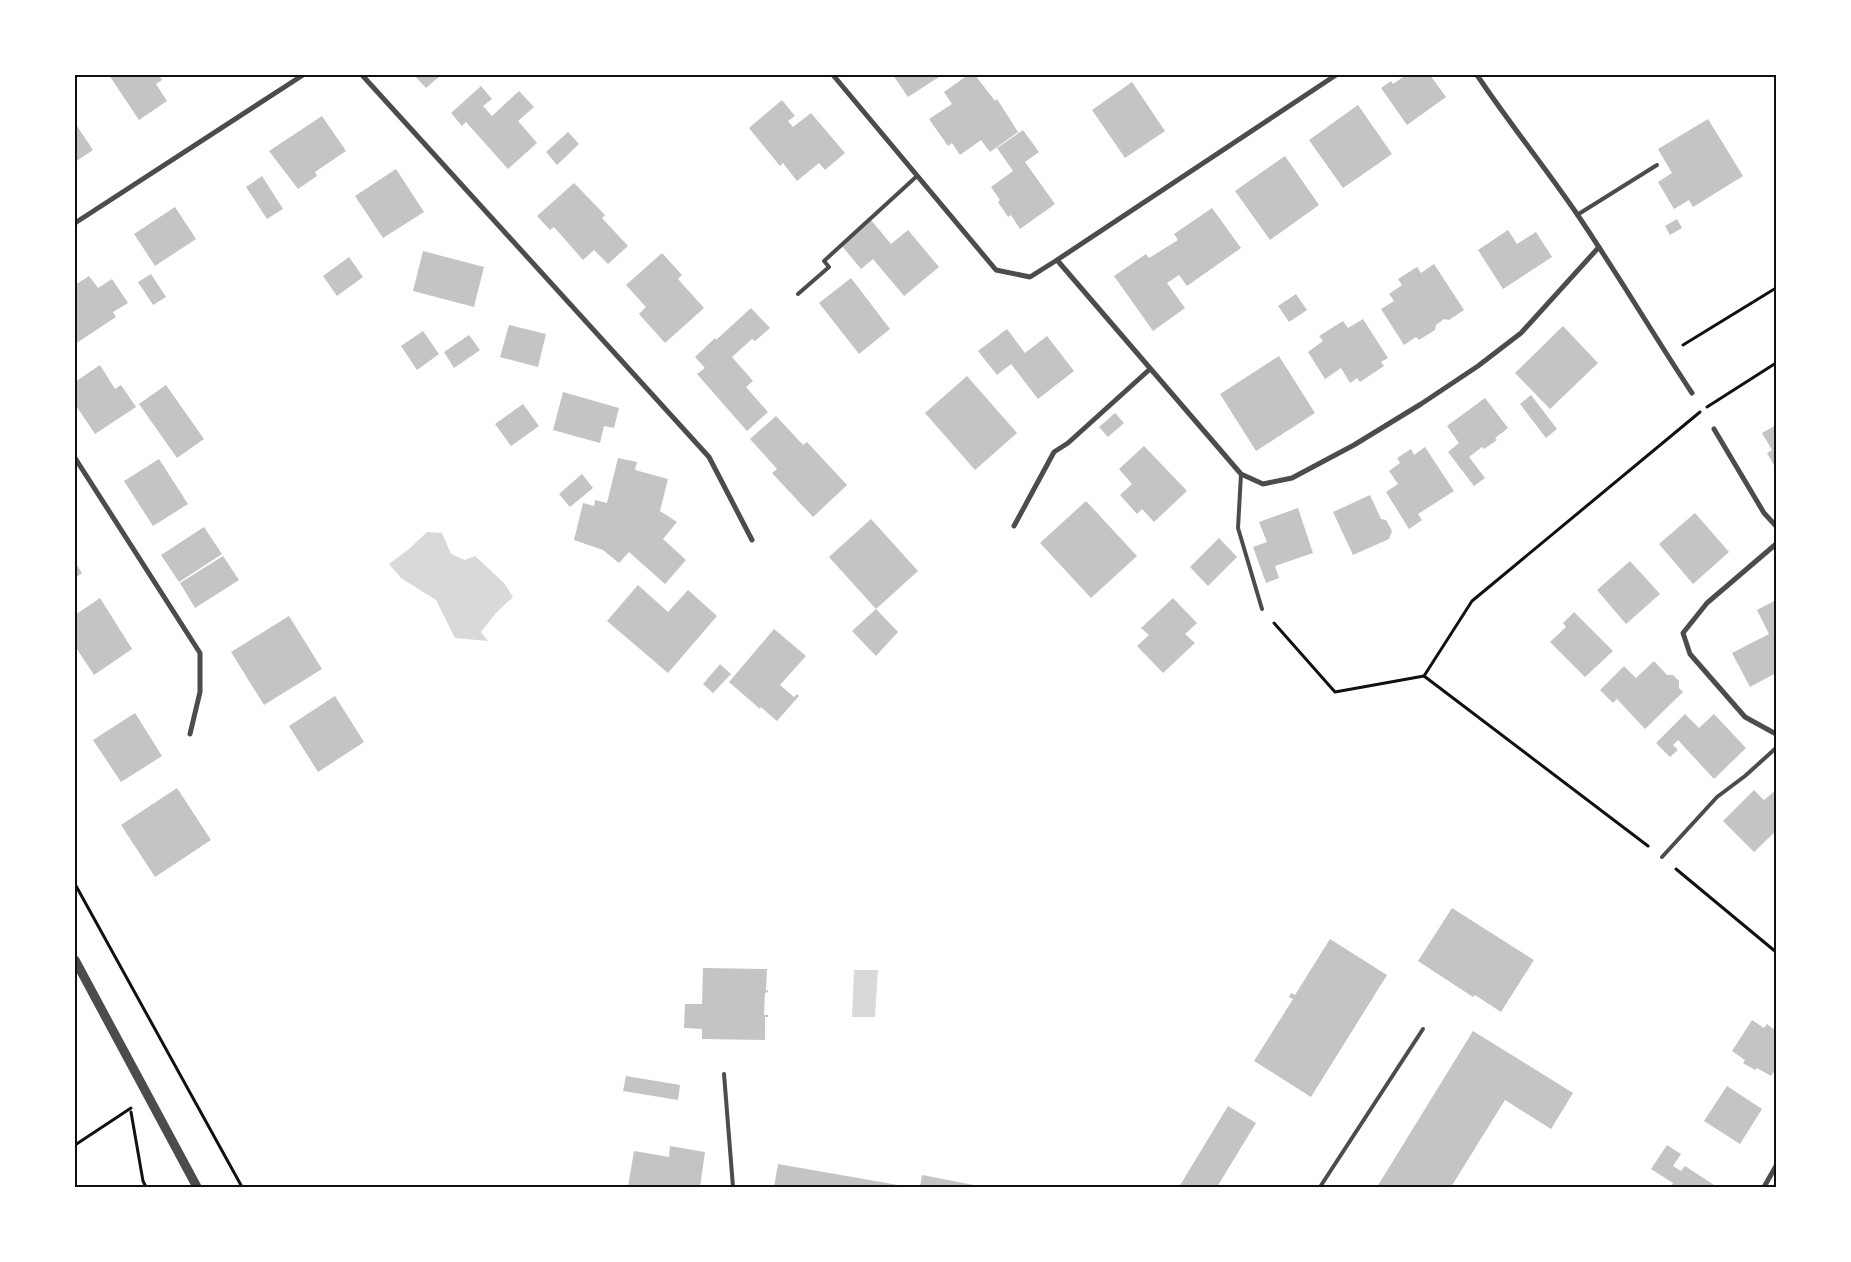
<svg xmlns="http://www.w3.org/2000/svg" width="1851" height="1262" viewBox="0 0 1851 1262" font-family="Cabin,sans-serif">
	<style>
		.water { fill: #d9d9d9 }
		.building { fill: #c4c4c4 }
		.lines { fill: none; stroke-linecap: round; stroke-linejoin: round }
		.path { stroke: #111; stroke-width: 3 }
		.service { stroke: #4c4c4c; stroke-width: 4 }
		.minor { stroke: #4c4c4c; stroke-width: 5 }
		.tertiary { stroke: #4c4c4c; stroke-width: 9 }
		.neatline { fill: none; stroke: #111; stroke-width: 2 }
	</style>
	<rect width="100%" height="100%" fill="#fff"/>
	<g class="water">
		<polygon points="427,532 442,533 451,554 465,560 475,556 504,583 513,597 496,613 481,632 488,641 455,638 436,600 401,578 389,564 409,549"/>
		<polygon points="854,970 878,970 875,1017 852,1017"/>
	</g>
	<g class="building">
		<polygon points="109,75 159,75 162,80 156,84 167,101 139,120"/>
		<polygon points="414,75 441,75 426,88"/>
		<polygon points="893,75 942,75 908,97"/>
		<polygon points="968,75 975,75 995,101 997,99 1018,132 990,152 981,140 960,155 952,143 948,146 929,119 952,104 944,92"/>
		<polygon points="1406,75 1430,75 1446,97 1407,125 1381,88 1391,81 1393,84"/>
		<polygon points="1132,82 1165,131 1125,158 1092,110"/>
		<polygon points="481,86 492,99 483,106 492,116 519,91 534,107 518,121 537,143 508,169 466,122 462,126 451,113"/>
		<polygon points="782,100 795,116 788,121 793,127 811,113 845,153 825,170 819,163 797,181 783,163 780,166 749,128"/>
		<polygon points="1358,105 1392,154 1343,188 1309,140"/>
		<polygon points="322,116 346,151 315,172 317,176 298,189 269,151"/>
		<polygon points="1708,119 1743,176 1693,207 1689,200 1674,209 1658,182 1672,173 1658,149"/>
		<polygon points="75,123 93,150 75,162"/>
		<polygon points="1023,130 1039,152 1025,162 1055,204 1020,229 1011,215 1008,217 998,202 1000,200 991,187 1013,171 997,148"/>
		<polygon points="568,132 579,144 557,165 546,152"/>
		<polygon points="1285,156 1319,205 1270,240 1235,191"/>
		<polygon points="396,169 424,212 383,238 355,196"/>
		<polygon points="262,176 283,209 267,219 246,187"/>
		<polygon points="574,183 605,215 602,218 628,246 608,264 594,250 583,260 554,227 550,230 537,216"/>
		<polygon points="175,207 196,239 155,266 134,234"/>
		<polygon points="1212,208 1241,248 1187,286 1179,275 1167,283 1185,308 1153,331 1114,276 1146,254 1149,258 1178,240 1174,234"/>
		<polygon points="1677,219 1682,228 1670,235 1665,226"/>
		<polygon points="871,220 891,244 908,230 939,267 904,296 873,259 861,269 842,246"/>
		<polygon points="1508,230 1517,244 1536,232 1552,257 1503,289 1478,250"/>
		<polygon points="423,251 484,267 474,307 413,291"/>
		<polygon points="662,253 682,275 678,279 704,308 665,343 639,314 646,307 626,285"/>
		<polygon points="349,257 363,277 337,296 323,276"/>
		<polygon points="1434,264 1464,310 1449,320 1444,319 1436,325 1435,330 1419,340 1416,337 1404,345 1381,309 1394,301 1389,294 1402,285 1398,279 1417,267 1421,273"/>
		<polygon points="151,274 166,297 153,305 138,282"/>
		<polygon points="89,276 98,288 112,279 128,303 113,312 116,317 75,344 75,285"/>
		<polygon points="851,278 890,329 859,354 819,303"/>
		<polygon points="1296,294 1307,310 1289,322 1278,306"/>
		<polygon points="751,308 770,328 755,341 752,339 732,357 753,381 746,387 768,412 747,431 697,374 705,368 695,357 715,338 716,340"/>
		<polygon points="1363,319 1388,358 1381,362 1384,366 1360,382 1357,378 1350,383 1341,368 1325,379 1308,352 1323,341 1319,336 1343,321 1348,328"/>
		<polygon points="509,325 546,334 538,367 500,357"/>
		<polygon points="1563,326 1598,363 1550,409 1515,373"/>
		<polygon points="1007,329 1025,353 1047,336 1074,371 1038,399 1011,364 997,375 978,351"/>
		<polygon points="423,331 439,354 417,370 401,346"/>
		<polygon points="469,335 480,350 454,368 444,352"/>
		<polygon points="1279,356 1315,413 1256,451 1220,394"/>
		<polygon points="100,365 115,389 121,385 136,407 95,434 75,404 75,382"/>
		<polygon points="967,376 1017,433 975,470 925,413"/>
		<polygon points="166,385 204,439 177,458 139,404"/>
		<polygon points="563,392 619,408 614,428 604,426 600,443 553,430"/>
		<polygon points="1531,395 1557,429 1546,438 1520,404"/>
		<polygon points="1485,398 1508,428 1495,438 1497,440 1484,449 1482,447 1469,457 1485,478 1474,486 1448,452 1459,443 1447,426"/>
		<polygon points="523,404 539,426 511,446 495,424"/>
		<polygon points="1115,413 1124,423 1108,437 1099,427"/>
		<polygon points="776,416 803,445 807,442 847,485 813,517 772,473 777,469 750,439"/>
		<polygon points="1776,425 1776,469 1767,453 1772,450 1762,433"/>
		<polygon points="1144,446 1187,491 1154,522 1142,509 1137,514 1120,495 1132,484 1119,469"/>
		<polygon points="1425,447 1454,491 1418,514 1422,520 1409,529 1386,492 1398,484 1389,471 1400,463 1397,458 1411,449 1414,455"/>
		<polygon points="618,458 637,462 635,470 668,479 660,511 677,522 663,539 686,560 665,584 629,552 619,563 603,550 574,540 583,503 594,506 595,500 607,503"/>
		<polygon points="159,459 188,504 153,526 124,481"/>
		<polygon points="582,474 593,488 570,507 559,494"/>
		<polygon points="1370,495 1381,519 1386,520 1392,531 1389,539 1353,555 1333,512"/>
		<polygon points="1086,501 1137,556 1091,598 1040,543"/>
		<polygon points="1298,508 1313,553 1275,566 1279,578 1266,583 1253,547 1267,542 1259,522"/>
		<polygon points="1695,513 1729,552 1693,584 1659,544"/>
		<polygon points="871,519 918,571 876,609 829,557"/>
		<polygon points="204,527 222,554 179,582 161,555"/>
		<polygon points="1219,538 1237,557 1208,586 1190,567"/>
		<polygon points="223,556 239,580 195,608 180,583"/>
		<polygon points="1630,561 1660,594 1626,624 1597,590"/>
		<polygon points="75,562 82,573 75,578"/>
		<polygon points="638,585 668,612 688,590 717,616 668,673 607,621"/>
		<polygon points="100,598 132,649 94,675 75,646 75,615"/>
		<polygon points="1173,598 1197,623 1185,634 1195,643 1163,673 1137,646 1149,635 1141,628"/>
		<polygon points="1776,600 1776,673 1750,687 1732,653 1769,634 1757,610"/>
		<polygon points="876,609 898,632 876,656 852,631"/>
		<polygon points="1574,612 1613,651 1585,677 1550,642 1566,627 1563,623"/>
		<polygon points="289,616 322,669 264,705 231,652"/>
		<polygon points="774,629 806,656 780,685 794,697 797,694 799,696 777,721 761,707 760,709 729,682"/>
		<polygon points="1654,661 1667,675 1673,675 1679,681 1679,688 1683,692 1645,729 1617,699 1613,703 1600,690 1624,666 1636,678"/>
		<polygon points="720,664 731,674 713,693 703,684"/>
		<polygon points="335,696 364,742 318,772 289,726"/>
		<polygon points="135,713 162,756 121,782 93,740"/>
		<polygon points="1685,714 1699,728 1714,714 1746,748 1714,779 1678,740 1673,745 1678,750 1670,757 1656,743"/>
		<polygon points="177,788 211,840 155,877 121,825"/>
		<polygon points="1754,790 1764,800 1776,790 1776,831 1754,852 1723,821"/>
		<polygon points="1452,908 1534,960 1501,1012 1475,995 1473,997 1418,961"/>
		<polygon points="1330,939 1387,975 1311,1097 1254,1061 1293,999 1289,997 1291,993 1295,995"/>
		<polygon points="703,968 767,969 766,991 768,990 768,992 765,993 764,1015 768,1015 768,1017 765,1017 765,1040 702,1039 702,1029 684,1028 685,1004 702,1004"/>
		<polygon points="1752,1020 1764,1028 1767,1024 1776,1031 1776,1068 1771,1076 1757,1068 1755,1070 1743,1063 1745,1060 1732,1051"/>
		<polygon points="1473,1031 1573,1093 1551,1129 1505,1100 1451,1187 1377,1187"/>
		<polygon points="626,1076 680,1085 678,1100 623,1091"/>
		<polygon points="1727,1086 1762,1109 1740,1144 1704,1121"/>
		<polygon points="1228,1106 1256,1123 1217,1187 1179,1187"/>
		<polygon points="1667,1145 1681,1154 1673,1166 1681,1171 1685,1166 1717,1187 1671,1187 1673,1183 1651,1169"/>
		<polygon points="670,1146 705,1152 700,1187 628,1187 634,1151 669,1157"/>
		<polygon points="778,1164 904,1186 904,1187 774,1187"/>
		<polygon points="922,1175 979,1186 979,1187 920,1187"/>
	</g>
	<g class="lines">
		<g class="path">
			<polyline points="1683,345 1776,288"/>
			<polyline points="1707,407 1776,363"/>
			<polyline points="1274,623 1335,692 1424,676"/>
			<polyline points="1648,846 1424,676 1472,601 1700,412"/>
			<polyline points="1676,869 1776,952"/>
			<polyline points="75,884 242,1187"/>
			<polyline points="131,1112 143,1181 146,1187"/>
			<polyline points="75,1145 131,1108"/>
		</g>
		<g class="service">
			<polyline points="1577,215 1657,165"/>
			<polyline points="798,294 829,267 824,261 917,176"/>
			<polyline points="1241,474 1238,528 1262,609"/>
			<polyline points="1662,857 1717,797 1745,776 1776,748"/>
			<polyline points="724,1074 733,1187"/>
			<polyline points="1320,1187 1423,1029"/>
		</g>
		<g class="minor">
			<polyline points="362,75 709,457 752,540"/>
			<polyline points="833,75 996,270 1030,277 1057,260 1241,474 1263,484 1292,478 1354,445 1421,404 1478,366 1521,333 1599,247"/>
			<path d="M1477,75C1509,123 1545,167 1577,214C1617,273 1653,334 1692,393"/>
			<polyline points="75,223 303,75"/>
			<polyline points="1057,260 1336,75"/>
			<polyline points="1714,429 1764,513 1776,526"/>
			<polyline points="75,458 200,653 200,692 190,734"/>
			<polyline points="1014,526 1054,452 1068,443 1150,369"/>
			<polyline points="1776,544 1707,603 1683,633 1690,654 1745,717 1776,734"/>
			<polyline points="1764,1187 1776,1166"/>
		</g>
		<polyline class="tertiary" points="75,960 197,1187"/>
	</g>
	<rect width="1851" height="1262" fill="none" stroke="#ffffff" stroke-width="152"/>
	<rect x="76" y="76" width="1699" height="1110" class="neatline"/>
</svg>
